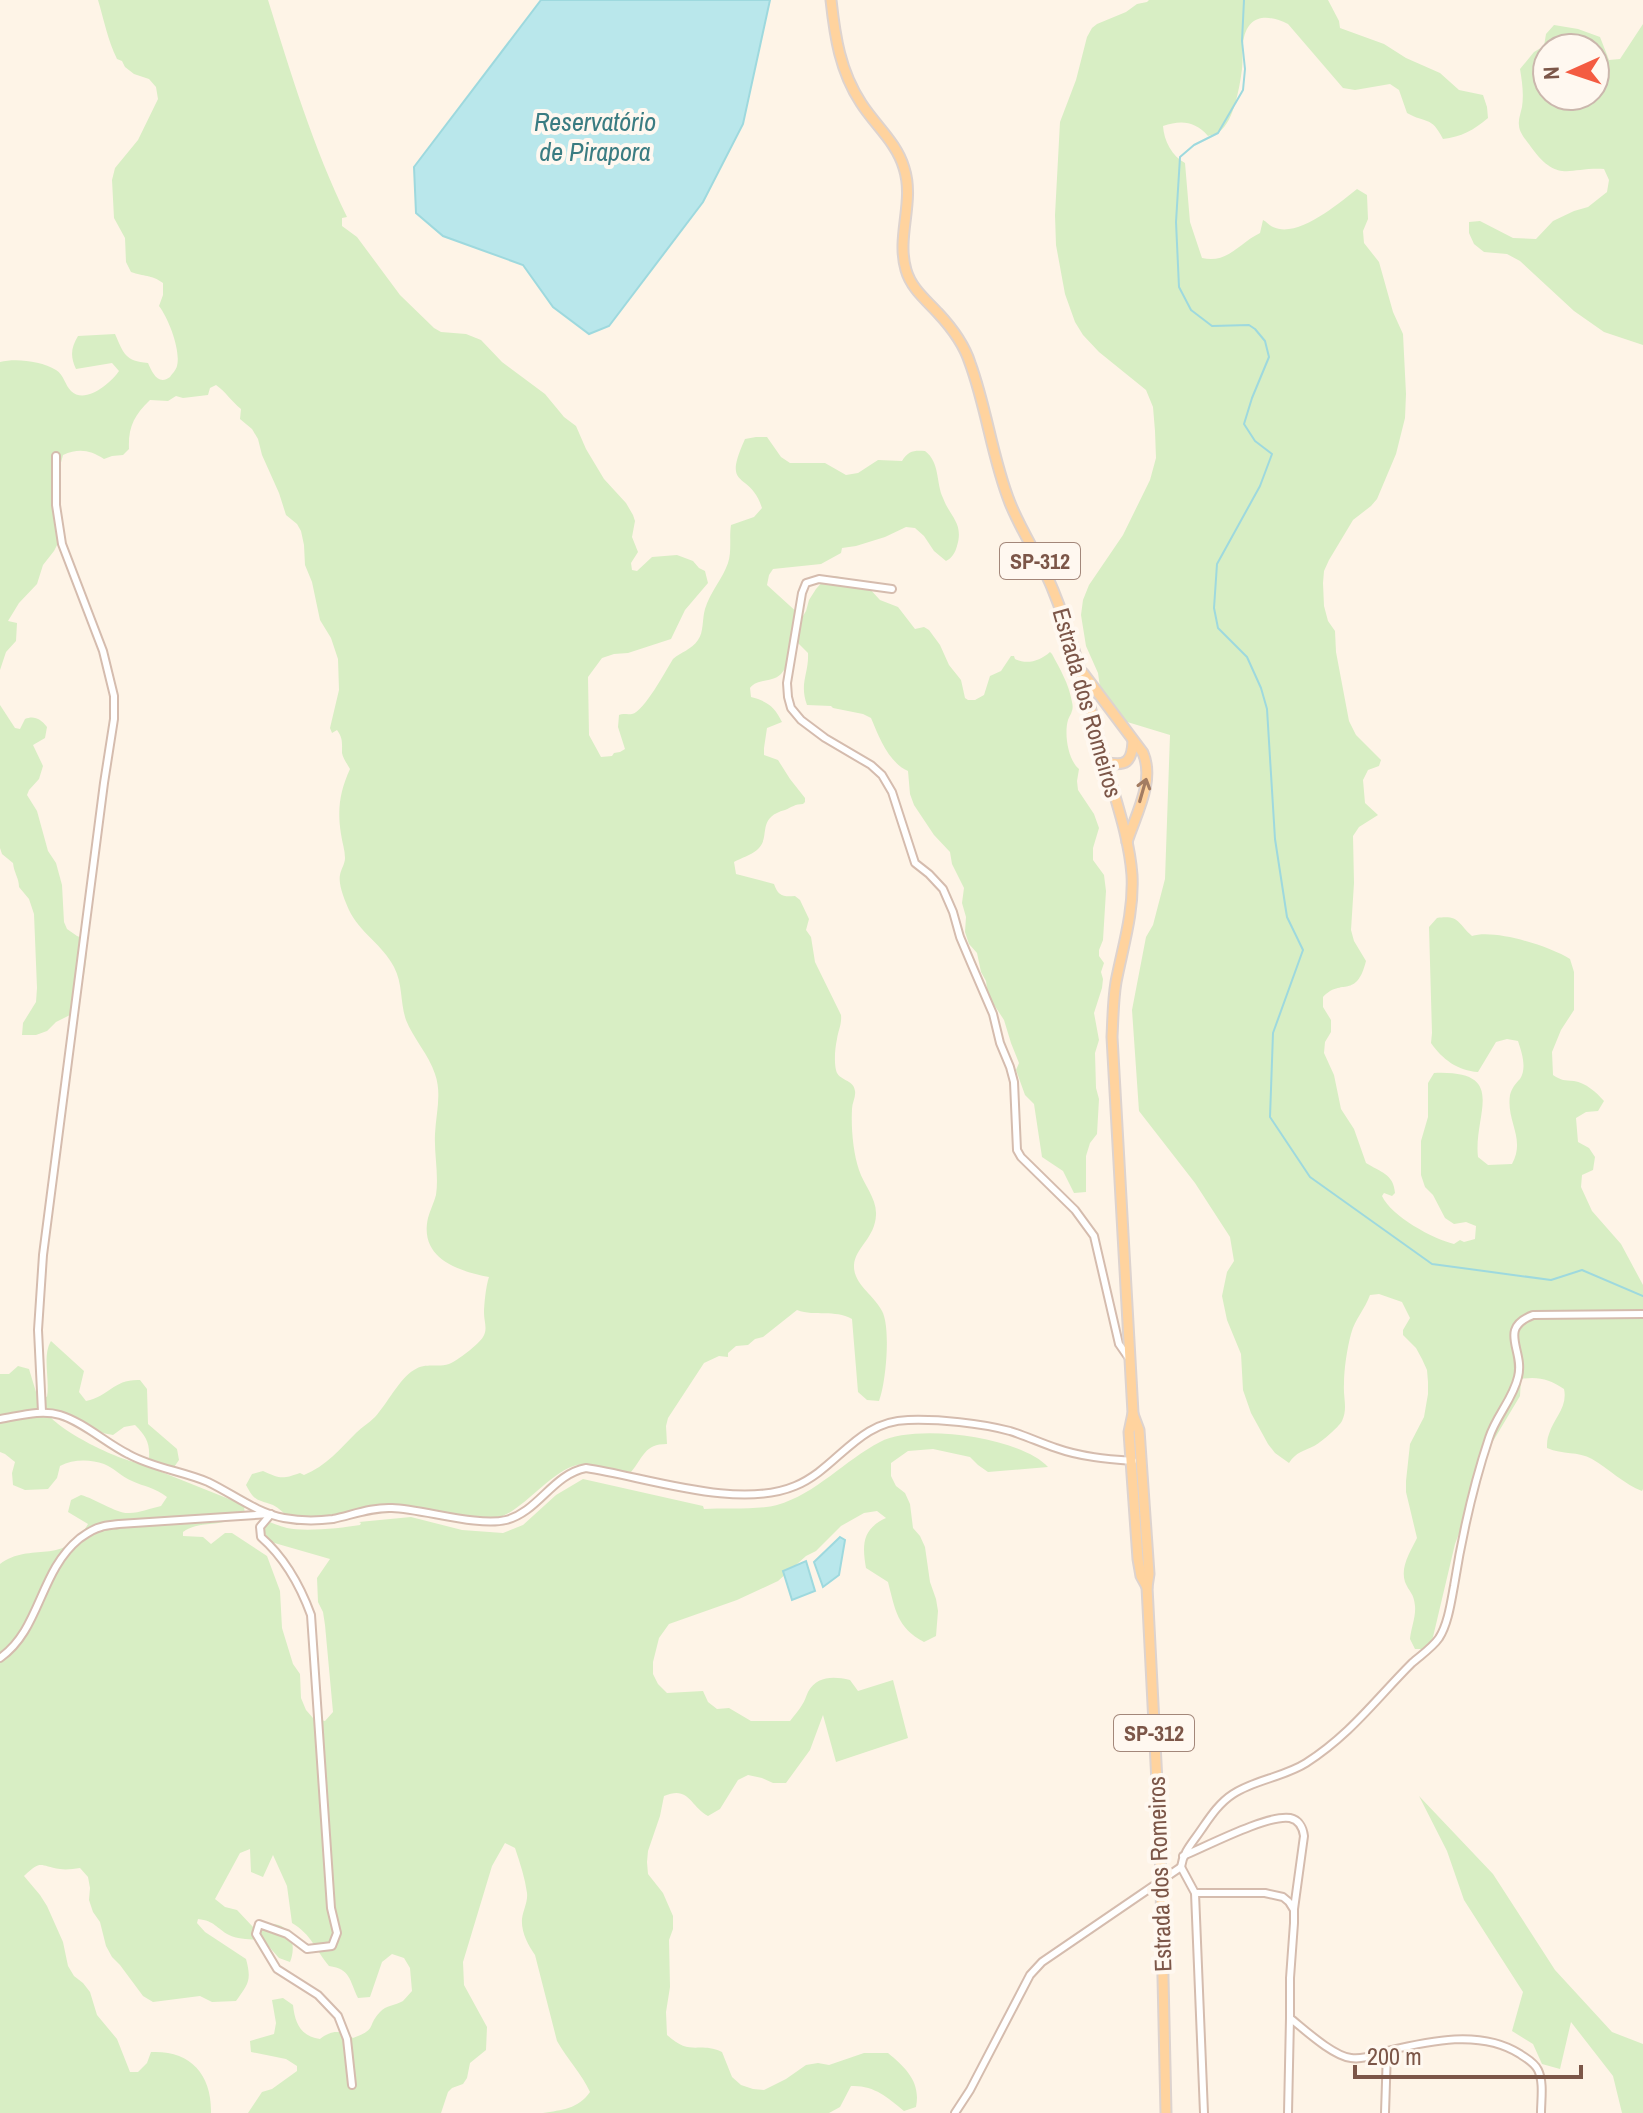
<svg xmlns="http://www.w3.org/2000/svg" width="1643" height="2113" viewBox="0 0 1643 2113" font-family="'Archivo Narrow',sans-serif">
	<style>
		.green { fill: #d8eec4; fill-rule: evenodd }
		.water { fill: #b9e7eb; stroke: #9ed9de; stroke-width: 2 }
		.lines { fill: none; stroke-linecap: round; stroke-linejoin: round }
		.stream { stroke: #9ed9de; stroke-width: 2 }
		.minor-casing { stroke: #d5bcae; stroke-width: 10 }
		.primary-casing { stroke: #ddd3cf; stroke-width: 13 }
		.minor { stroke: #fff; stroke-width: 6 }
		.primary { stroke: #ffd39e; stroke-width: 9 }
		.oneway { stroke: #a37c62 }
		.labels { text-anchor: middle; stroke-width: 8; stroke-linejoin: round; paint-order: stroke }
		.shield { fill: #fff8f0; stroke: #a3877a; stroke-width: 2 }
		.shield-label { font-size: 22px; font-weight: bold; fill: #7c5648 }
		.street-label { font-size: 24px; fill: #7c5648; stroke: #fff8f0 }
		.water-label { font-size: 26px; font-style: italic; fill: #3a7c82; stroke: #fff8f0 }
	</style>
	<rect width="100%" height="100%" fill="#fef4e7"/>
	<g class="green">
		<path d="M98,0H268C291,74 313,147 347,217L342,218V226L357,237L400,295L434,328L441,332L466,334L481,340L502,362L545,394L564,417L576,426L586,449L604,479L626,503L633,515L635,521L632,537L638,552L631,563L632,570L637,571L652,557L677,555L693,561L699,568L705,571L708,583L685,610L671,639L628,653L614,654L602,658L588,677L589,735L601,757L612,756L614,753L620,752L625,749L618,727L619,715C623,713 627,715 632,714C644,712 666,670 673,659C681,652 691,650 698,640C704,632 702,619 705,609C710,592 723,578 728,563C732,551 729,537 731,525L754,517L762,508C750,469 721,492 745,439L756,437H767L781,457L790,463H825L846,475L858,473L878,460L902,461C908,451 914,450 925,451C940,462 936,483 943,498C950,517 964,523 957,546C955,553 952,558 946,561L934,551L924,536L915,528L906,527L885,537L856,546L842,548L841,553L821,564L773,569L769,575L767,585L800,615L803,616L806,611L809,600L816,589L824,580L835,576L859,581L868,587L880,600L898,607L915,629L924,627L929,630L940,645L949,665L961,680L965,698L968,700H975L984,695L990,676L1001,671L1011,656H1014L1015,659C1027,665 1040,661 1050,652L1052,654C1060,669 1069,684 1072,702C1074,710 1071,713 1068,720C1064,734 1068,760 1079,769L1077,781L1078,790L1094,814L1099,828L1093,848V860L1104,875L1106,891L1103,940L1099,950V956L1104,963L1101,972L1103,979L1102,988L1094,1013L1099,1040L1095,1053L1096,1088L1099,1099L1097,1134L1090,1143L1086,1156V1192L1074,1193L1063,1171L1042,1157L1034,1104L1025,1095L1016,1070L1019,1063L1011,1043L1004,1020L991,1000L987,989L986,981L981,972L977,953L969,944L965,932L966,917L962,903L964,888L952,864L950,852L934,835L914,805L910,794L908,771C889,763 879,737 871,718L863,714L833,708L831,706L807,705C799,683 809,674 808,653L798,643C791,652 789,665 781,674C772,683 758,678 750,688L751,697C767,701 775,707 782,722L767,728L764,748V755L778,760L790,779L805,798V802L803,804C795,804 792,807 785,810C755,818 772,838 757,850C751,855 741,858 734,862L736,874L774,884C778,896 783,897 795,896L800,900L809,919L806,930L811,937L815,962L841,1015C842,1024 838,1031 837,1039C835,1048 834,1061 836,1070C838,1081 854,1079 855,1091C856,1097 852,1103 852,1109C851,1128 853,1152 859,1170C864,1185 877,1199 876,1215C875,1238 855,1248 854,1265C853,1284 874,1295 882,1311C891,1327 886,1384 879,1401L867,1400L858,1392L852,1319C834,1309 816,1317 797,1310L763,1337L755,1339L748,1345L736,1346L728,1353V1357L719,1356L704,1363L668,1418L666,1426L667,1444C644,1444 644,1457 631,1472C613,1472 594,1461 577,1465C550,1471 520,1515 495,1518C464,1523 429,1507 397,1507C369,1508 316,1529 288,1516C283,1513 279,1508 273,1505C257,1499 255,1502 246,1485L252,1474L263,1471C280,1479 283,1479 300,1473L304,1475C326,1466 340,1449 356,1433C362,1427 369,1423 375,1417C387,1404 399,1379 414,1370C426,1362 438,1368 449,1364C457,1361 479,1344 483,1337C488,1329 484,1322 484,1313C484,1305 486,1285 489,1277C457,1271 419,1258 428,1218C430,1210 434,1203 436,1195C439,1175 434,1154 435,1134C436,1113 442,1094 435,1074C429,1055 413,1038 406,1020C400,1003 403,984 394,967C383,945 359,932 349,910C345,901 338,885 340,875C341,869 345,864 345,858C345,850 342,842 341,834C337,809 340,791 350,769C347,764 343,758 342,753C342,743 343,738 337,730L332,733L330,728L339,690L338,659L331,638L320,620L312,582L305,565L304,545L301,531L297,524L286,515L279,493L262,455L258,439L252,429L240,419L241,409C231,401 226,392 216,385L210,388L208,395L183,398L176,396L168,401L150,400C134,415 128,428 129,449L123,455L112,456L104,459C90,450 79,448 63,455L57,478L59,541L54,551L43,565L37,584L19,603L8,621L17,623L16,641L6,652L0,670V362C16,358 41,361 56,370C64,375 65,385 71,391C85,405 111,383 119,371L112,363L76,369C70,356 71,348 78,336L115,334C124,354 125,361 148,363C152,372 158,386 170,377C172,374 176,370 177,366C181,351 169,319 159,306L163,295V283C151,274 144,277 131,272L126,262L125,238L114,218L112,180L115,168L138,140L158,99L156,87L149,79L134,74L125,67L122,61L117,59C108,41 104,20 98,0Z"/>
		<path d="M1149,0H1328L1339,21L1340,28L1384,44L1406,58L1440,73L1459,90L1483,95L1487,107L1488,118C1474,130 1461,137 1443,139C1431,115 1426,124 1407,113L1399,90L1390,84L1355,90L1343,88L1288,24C1266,13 1246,15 1243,44C1242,52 1243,60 1242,69C1240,85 1234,122 1219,132C1218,133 1209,136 1208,136C1195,121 1181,120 1163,126C1164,141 1172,156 1185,163L1190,222L1202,258C1228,264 1239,243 1260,233L1263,220C1267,222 1270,226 1273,227C1298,239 1339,203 1357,189L1367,195L1368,219L1363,231L1364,243L1379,262L1393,312L1403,334L1406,394L1405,418L1396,454L1377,499L1371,506L1353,520L1329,560L1324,571L1323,583L1324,606L1328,621L1335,631L1336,652L1349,721L1356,735L1381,760L1379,766L1368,770L1363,780L1365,803L1378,815L1359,827L1353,836L1354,883L1351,930L1354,941L1366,961C1356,1000 1342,977 1323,997V1007L1331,1020V1032L1325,1042L1324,1053L1334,1075L1341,1109L1354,1129L1366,1163C1380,1172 1394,1174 1395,1193L1392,1196L1384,1193L1382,1196C1391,1216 1433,1239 1454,1244L1460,1240L1464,1242L1475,1239L1476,1226L1466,1222L1454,1224L1445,1218L1433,1195L1425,1187L1421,1175V1141L1428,1117V1083L1434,1073C1510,1070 1473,1114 1478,1157L1488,1165L1512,1164C1526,1138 1506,1122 1510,1095C1512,1088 1515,1084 1520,1079C1527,1068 1522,1053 1518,1041L1507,1039L1496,1042L1478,1072C1458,1071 1442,1059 1431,1043L1432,1033L1429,927L1437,918C1460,915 1457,923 1472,936C1495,929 1549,946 1570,959L1574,972V1010L1561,1030L1552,1052L1553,1075C1562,1081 1564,1080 1574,1081C1586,1083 1596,1092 1604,1101L1598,1111L1586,1112L1576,1118L1578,1142L1589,1148L1595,1157L1593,1170L1582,1175L1581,1187L1592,1211L1621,1244L1643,1285V1489L1642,1491C1625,1485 1608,1468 1592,1459C1578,1451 1563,1455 1547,1448C1547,1443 1547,1439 1549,1434C1554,1418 1568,1407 1564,1389C1550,1379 1537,1376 1521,1379L1520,1396L1480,1463L1468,1510L1455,1544L1433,1637L1428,1649H1415L1410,1639C1411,1628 1416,1617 1415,1606C1414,1593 1409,1592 1405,1582C1400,1566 1411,1551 1417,1538L1406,1492V1481L1410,1444L1424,1417L1428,1394V1382L1427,1370L1422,1359L1416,1348L1403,1335V1330L1410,1318L1402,1302L1379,1294L1370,1295C1365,1309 1355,1319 1351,1334C1347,1349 1344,1369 1344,1384C1343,1398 1348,1408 1342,1421C1339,1427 1319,1444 1314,1446C1304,1451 1296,1452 1289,1463L1275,1453L1268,1444L1251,1413L1243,1390L1241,1354L1227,1320L1222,1296L1227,1272L1234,1261L1230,1237L1195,1183L1139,1111L1132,1010L1146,937L1153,925L1165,879L1170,735L1124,721L1102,701L1098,673L1086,646L1081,615L1083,600L1089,585L1123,535L1150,480L1156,458L1155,431L1153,407L1146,390L1099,352L1083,335L1075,322L1065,294L1056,245L1055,215L1060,122L1076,80L1087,37L1092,28L1097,24L1126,12L1137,4L1147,2Z"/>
		<path d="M1643,24V345L1604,332L1574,311L1520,261L1507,254L1484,252L1474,244L1469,233V222L1480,221L1513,238L1536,239L1553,221L1574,211L1588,207L1607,192L1609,180L1604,169C1568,167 1558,184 1531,147C1527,141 1519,133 1519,125C1518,120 1521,112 1522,107C1524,94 1522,81 1520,69L1534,52L1544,46L1546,34L1554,25L1578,29L1600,37L1609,60L1620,59ZM1547,48H1595V96H1547Z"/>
		<path d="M0,705L15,728L20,729L25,719C34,715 41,719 47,727L45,738L33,745L43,766L39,779L29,790L27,795L37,811L48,851L56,863L62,885L64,922L67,929L77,936L87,940C88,964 81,988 76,1012L56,1022L47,1031L36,1035H22L23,1023L36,1002L37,988L34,914L29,899L19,887C19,878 14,873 13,863L2,854L0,848Z"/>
		<path d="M51,1341L84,1371L79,1392L86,1401C110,1396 113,1379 140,1380L147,1389L148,1424L177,1449L179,1460L172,1470L160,1467L149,1458C150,1443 146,1436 135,1425L124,1427L113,1435C91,1432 77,1421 58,1411L47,1413C59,1431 118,1460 139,1463L244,1505L245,1517C238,1519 231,1521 224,1522C209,1525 195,1523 183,1532V1536L203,1537L211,1544L225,1533H232L267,1556L280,1591L282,1628L293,1664L300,1674L301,1698L306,1710L313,1718L325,1721L333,1712L325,1625L323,1612L318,1602L317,1578L330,1559L271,1542L264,1532L262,1520C271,1522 279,1526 287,1528C305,1532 342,1528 360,1525L361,1523L359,1522L411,1517L462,1530L503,1533L523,1525L556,1495L583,1479L703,1506L704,1509C723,1508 761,1510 777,1505C816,1494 845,1460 880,1442C916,1423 1021,1437 1048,1467L988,1472L978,1465L970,1457L933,1449L908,1451L891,1463V1476L896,1486L905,1493L910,1504L913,1528L920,1536L925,1547L930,1582L936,1599L938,1611L936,1636L924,1642C897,1628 895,1609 888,1582L866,1568C862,1545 862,1529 886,1518L877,1511L864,1513L841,1526L816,1551L806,1556L778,1581L737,1600L669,1624L659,1638L653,1662V1674L658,1684L667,1693L703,1691L708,1702L717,1709L729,1708L751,1721H790C794,1716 799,1710 802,1705C805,1701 806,1696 808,1692C817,1676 833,1676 850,1680L858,1691L893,1680L908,1738L836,1762L823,1715L810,1750L786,1783H773L762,1778L748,1775L738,1780L720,1809L708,1816C690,1806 689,1785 664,1796L660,1816L648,1851L647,1862L648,1874L663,1893L673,1916V1929L669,1940L670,1987L666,2012L667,2035C691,2057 697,2041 722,2052L732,2077L741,2085L753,2089L764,2090L786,2079L806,2065L818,2063L829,2065L864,2053H888C906,2068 921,2082 916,2107L904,2111C887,2097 874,2085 851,2086L840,2107L829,2113H543C562,2110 578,2109 590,2092C582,2074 567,2059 557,2041L535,1955C528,1945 521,1932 522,1919C523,1910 528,1902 527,1893C525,1878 520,1863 515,1848L505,1843L492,1866L463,1962L464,1985L487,2027L486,2050L470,2063L467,2078L463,2084L452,2088L448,2092L441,2113H248L262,2092L272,2089L297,2071V2066L286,2059L251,2052L250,2041L274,2034L276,2023L272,2000L283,1998L293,2005C295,2024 301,2036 320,2039C332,2030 340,2030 353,2038C378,2029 366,2027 380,2012C386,2005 395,2006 403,2001C406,1998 409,1994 412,1991L410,1968L404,1958L392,1954L382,1962L370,1997L358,1998C349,1980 351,1969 329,1966C315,1949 312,1935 292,1923L287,1886L273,1855L263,1877L251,1872L250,1849L240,1853L215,1899L225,1907L237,1910L253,1927C260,1926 268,1924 274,1924C293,1926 296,1948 290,1962L279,1958L263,1940C252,1939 238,1940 229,1935C216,1928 215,1921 198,1919L197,1923L205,1932L246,1959C252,1981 248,1984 236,2001L212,2002L200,1996L153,2002L143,1996L120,1965L112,1957L106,1946L100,1922L93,1912L89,1900L90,1888L88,1877L80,1868C73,1869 66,1870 60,1869C39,1866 42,1859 24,1876L40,1895L47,1906L63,1942L68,1966L74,1976L83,1983L90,1992L97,2015L117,2039L130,2072H138L147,2063L151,2052C190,2050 212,2074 211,2113H0V1564C31,1541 64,1567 88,1524L68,1512L71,1500L81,1495C96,1499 117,1514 129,1513C140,1513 151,1508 161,1506L167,1497C154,1487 145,1487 132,1481C122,1477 114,1468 104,1464C90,1459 73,1459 60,1466L57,1478L48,1489L25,1490L13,1485L12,1473L15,1462L5,1454L0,1452V1374H9L18,1366L29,1369L36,1392L47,1397C50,1379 42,1356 51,1341Z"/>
		<polygon points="1419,1796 1493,1874 1555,1970 1612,2032 1643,2044 1643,2113 1622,2113 1613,2076 1571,2022 1560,2069 1542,2064 1533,2044 1512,2031 1523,1992 1464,1900 1447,1851"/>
	</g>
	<g class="water">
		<polygon points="541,0 770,0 743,124 703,202 609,326 589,334 553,307 523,265 443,236 416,213 414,167"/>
		<polygon points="840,1537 845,1540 839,1575 823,1587 814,1562"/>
		<polygon points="806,1561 815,1591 792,1600 783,1571"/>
	</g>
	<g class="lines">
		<polyline class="stream" points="1244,0 1242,41 1245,69 1243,90 1218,133 1194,145 1180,157 1176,222 1179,287 1191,310 1212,326 1249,325 1255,329 1265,341 1269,357 1252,398 1244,424 1255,441 1272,454 1260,486 1217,564 1214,608 1218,628 1247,657 1261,688 1267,709 1275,839 1287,917 1303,950 1273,1033 1270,1117 1310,1177 1432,1264 1551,1280 1582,1270 1643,1296"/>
		<defs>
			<g id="minor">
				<polyline points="892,589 819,579 806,583 802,593 787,683 788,697 791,708 801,720 825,738 871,765 882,775 892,792 915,863 929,874 943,889 953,912 960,937 971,963 993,1014 1000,1043 1010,1067 1014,1082 1017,1150 1021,1157 1075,1210 1094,1236 1119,1344 1128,1357"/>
				<polyline points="42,1412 38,1330 43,1255 104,783 114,719 114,696 103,651 62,544 56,505 56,456"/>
				<path d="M0,1419C19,1416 41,1409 60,1415C83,1422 106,1443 128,1454C153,1468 182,1471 208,1482C233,1494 257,1513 284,1518C300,1521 317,1521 333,1519C352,1515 372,1507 392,1508C423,1509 478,1527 506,1520C538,1512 553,1474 586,1468C646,1477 738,1510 795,1486C837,1469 857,1421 908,1420C939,1419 980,1423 1010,1431C1026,1436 1041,1443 1056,1448C1081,1457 1107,1459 1133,1461"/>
				<path d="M271,1514L260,1527L261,1537C285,1558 300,1585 311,1615L331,1908L337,1933L332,1946L307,1949L287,1934L259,1924L256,1934L277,1969L318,1995L338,2016L347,2039L352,2085"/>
				<path d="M0,1658C41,1629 39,1572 79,1539C86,1534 92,1529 101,1527C106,1525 113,1525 119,1524L270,1514"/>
				<path d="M1183,1856C1205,1847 1268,1814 1290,1818C1299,1820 1303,1828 1304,1836L1294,1909"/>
				<path d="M1181,1867C1183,1852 1193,1842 1201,1830C1210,1817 1219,1803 1233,1794C1254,1780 1284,1777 1306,1763C1351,1734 1375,1700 1412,1663C1421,1655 1432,1648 1439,1638C1448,1624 1451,1602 1454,1586C1462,1536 1473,1486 1489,1438C1496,1416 1513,1399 1518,1377C1525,1350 1497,1329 1533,1315L1643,1314"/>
				<polyline points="1181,1867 1195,1893 1204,2113"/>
				<path d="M1195,1893H1265L1283,1897L1289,1902L1294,1910V1923L1290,1978V2018C1305,2030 1333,2056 1351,2058C1364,2060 1376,2054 1387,2051C1429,2041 1481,2029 1520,2054C1527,2059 1534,2062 1538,2070C1544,2082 1541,2100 1541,2113"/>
				<polyline points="955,2113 970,2090 1030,1975 1042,1962 1181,1867"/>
				<polyline points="1288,2113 1290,2018"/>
				<polyline points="1385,2113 1387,2051"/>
			</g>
			<g id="primary">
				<path d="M831,0C835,37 840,71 861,103C875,125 897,143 904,168C915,202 896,236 906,270C911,288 926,300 938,313C952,328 964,344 970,363C987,409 992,458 1010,503C1022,533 1041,560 1053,590C1075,644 1088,701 1104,758C1114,796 1129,835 1132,875C1134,912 1123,946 1116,982C1113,1000 1113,1018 1112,1037L1133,1413L1129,1432L1138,1559L1141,1576L1147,1587"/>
				<path d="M1083,673L1143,753C1155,781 1136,814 1127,842"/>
				<path d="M1105,762C1126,767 1132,762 1133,741"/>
				<polyline points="1133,1414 1139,1430 1149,1574 1147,1587 1160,1841 1166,2113"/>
			</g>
		</defs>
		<use href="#minor" class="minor-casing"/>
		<use href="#primary" class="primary-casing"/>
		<use href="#minor" class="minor"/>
		<use href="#primary" class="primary"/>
	</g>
	<defs><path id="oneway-shaft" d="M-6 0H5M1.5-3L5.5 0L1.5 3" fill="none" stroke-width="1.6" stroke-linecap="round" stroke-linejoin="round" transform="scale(2)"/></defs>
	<use class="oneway" href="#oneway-shaft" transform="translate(1143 790) rotate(-74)"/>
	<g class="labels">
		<g class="shield">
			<rect x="1000" y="543" width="80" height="36" rx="6"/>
			<rect x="1114" y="1715" width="80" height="36" rx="6"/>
		</g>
		<g class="shield-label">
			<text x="1040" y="569">SP-312</text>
			<text x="1154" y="1741">SP-312</text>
		</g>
		<g class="street-label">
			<text transform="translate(1087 703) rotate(74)" y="8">Estrada dos Romeiros</text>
			<text transform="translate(1160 1874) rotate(-92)" y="8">Estrada dos Romeiros</text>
		</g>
		<g class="water-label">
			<text x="595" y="131">Reservatório<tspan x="595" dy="30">de Pirapora</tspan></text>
		</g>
	</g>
	<g transform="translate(1571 72) rotate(267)"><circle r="38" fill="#fff8f0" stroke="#cbb7ad" stroke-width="2"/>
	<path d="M0-6L14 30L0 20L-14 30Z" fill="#f45b41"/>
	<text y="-12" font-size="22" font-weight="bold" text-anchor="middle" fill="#7c5648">N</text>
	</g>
	<path d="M1355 2065v12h226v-12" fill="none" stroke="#7c5648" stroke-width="4"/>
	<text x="1367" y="2065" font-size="24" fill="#7c5648" stroke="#fff8f0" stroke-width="6" paint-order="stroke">200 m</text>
</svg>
